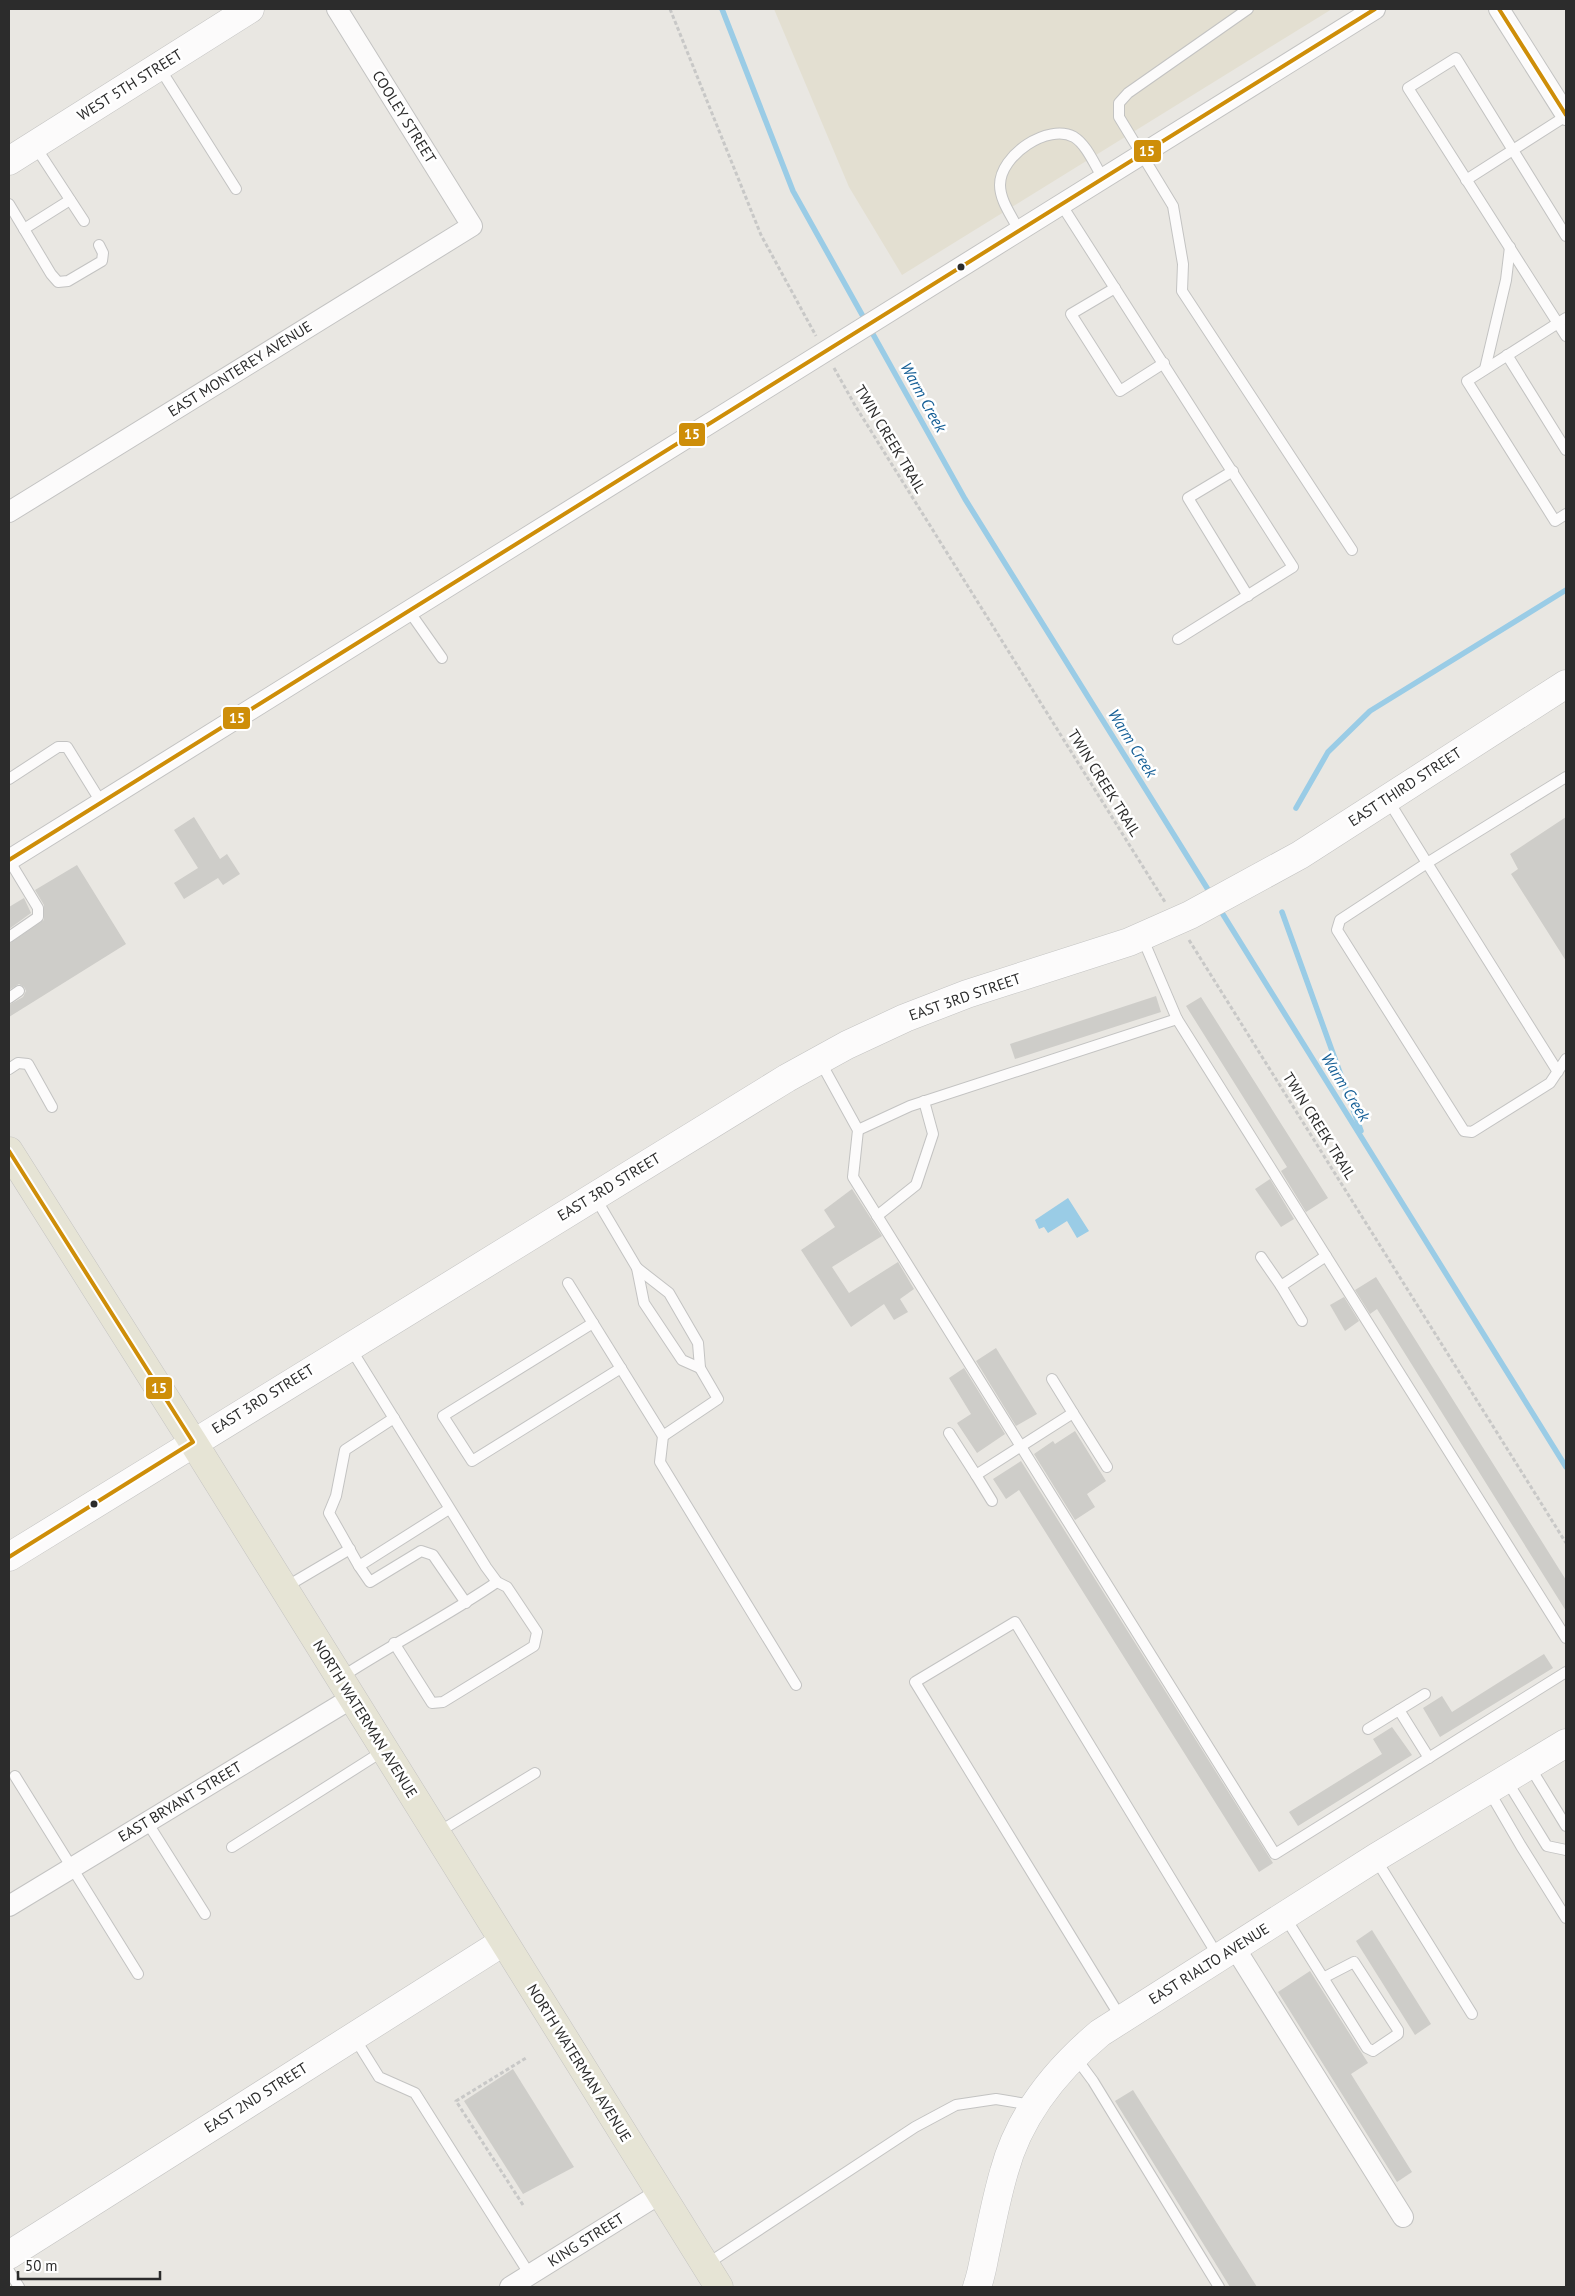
<svg xmlns="http://www.w3.org/2000/svg" width="1575" height="2296" viewBox="0 0 1575 2296" font-family="'PT Sans',sans-serif">
	<style>
		.education { fill: #e3dfd1 }
		.water { fill: #9acce6 }
		.lines { fill: none; stroke-linecap: round; stroke-linejoin: round }
		.stream { stroke: #9acce6; stroke-width: 5.5 }
		.building { fill: #cecdc9 }
		.lane-casing { stroke: #c3c3c2; stroke-width: 12 }
		.street-casing { stroke: #c3c3c2; stroke-width: 22 }
		.secondary-casing { stroke: #c3c3c2; stroke-width: 29 }
		.primary-casing { stroke: #c5c4c2; stroke-width: 29 }
		.path { stroke: #c8c8c7; stroke-width: 3; stroke-dasharray: 4 2.5; stroke-linecap: butt }
		.lane { stroke: #fcfbfb; stroke-width: 10 }
		.street { stroke: #fcfbfb; stroke-width: 20 }
		.secondary { stroke: #fcfbfb; stroke-width: 28 }
		.primary { stroke: #e6e4d5; stroke-width: 28 }
		.bus-1-casing { stroke: #fff; stroke-width: 8 }
		.bus-1 { stroke: #ce8e09; stroke-width: 4 }
		.bus-dot { fill: #2c2c2c; stroke: #fff; stroke-width: 2 }
		.labels { text-anchor: middle; stroke-width: 5; stroke-linejoin: round; paint-order: stroke }
		.street-label { font-size: 15px; fill: #2c2c2c; stroke: #fff }
		.water-label { font-size: 16px; font-style: italic; fill: #155f96; stroke: #fff }
		.line-badge { stroke: #fff; stroke-width: 2 }
		.badge-label { font-size: 14px; text-anchor: middle; font-weight: bold; fill: #fff }
	</style>
	<rect width="100%" height="100%" fill="#e9e7e2"/>
	<polygon class="education" points="774,9 1332,9 902,275 849,187"/>
	<polygon class="water" points="1068,1198 1089,1231 1077,1238 1067,1221 1048,1233 1044,1227 1039,1229 1035,1220"/>
	<g class="lines">
		<g class="stream">
			<polyline points="722,9 793,191 965,499 1212,896"/>
			<polyline points="1296,808 1328,752 1370,711 1566,590"/>
			<polyline points="1219,908 1566,1467"/>
			<polyline points="1282,912 1361,1131"/>
		</g>
	</g>
	<g class="building">
		<polygon points="194,817 220,859 227,854 240,874 223,885 218,878 184,899 174,883 198,868 174,830"/>
		<polygon points="1566,817 1566,961 1511,874 1518,869 1510,854"/>
		<polygon points="77,865 126,944 9,1017 9,1005 23,997 26,991 24,987 19,984 9,990 9,944 44,920 44,905 35,890"/>
		<polygon points="24,898 31,913 9,929 9,907"/>
		<polygon points="1156,996 1161,1012 1015,1059 1010,1044"/>
		<polygon points="1201,997 1328,1198 1306,1212 1281,1171 1287,1167 1186,1006"/>
		<polygon points="1270,1179 1294,1219 1281,1227 1255,1189"/>
		<polygon points="852,1189 882,1236 832,1267 849,1293 898,1262 914,1289 900,1299 908,1312 894,1320 884,1304 851,1327 801,1250 835,1227 824,1210"/>
		<polygon points="1376,1277 1566,1580 1566,1611 1377,1309 1370,1314 1355,1290"/>
		<polygon points="1344,1297 1359,1321 1345,1331 1330,1305"/>
		<polygon points="996,1348 1037,1414 1016,1426 976,1361"/>
		<polygon points="964,1368 1005,1434 977,1453 957,1423 971,1414 949,1378"/>
		<polygon points="1075,1431 1106,1481 1087,1494 1095,1507 1075,1520 1034,1454 1053,1441 1055,1444"/>
		<polygon points="1021,1461 1273,1863 1259,1872 1019,1490 1006,1499 993,1479"/>
		<polygon points="1544,1654 1553,1668 1440,1737 1423,1708 1442,1696 1452,1712"/>
		<polygon points="1392,1727 1412,1755 1298,1826 1289,1812 1382,1754 1373,1739"/>
		<polygon points="1372,1930 1431,2024 1415,2035 1356,1941"/>
		<polygon points="1310,1971 1368,2063 1351,2074 1412,2172 1397,2182 1278,1992"/>
		<polygon points="513,2069 574,2167 523,2194 464,2101"/>
		<polygon points="1133,2090 1257,2287 1230,2287 1115,2101"/>
	</g>
	<g class="lines">
		<defs>
			<g id="lane">
				<polyline points="1248,9 1128,93 1119,103 1119,117 1173,206 1183,264 1182,291 1352,550"/>
				<polyline points="159,67 236,189"/>
				<polyline points="35,146 84,221"/>
				<polyline points="1466,180 1566,116"/>
				<polyline points="9,204 51,274 58,282 68,281 102,261 103,253 99,245"/>
				<polyline points="1061,204 1293,567 1178,639"/>
				<polyline points="24,229 70,200"/>
				<path d="M1019,231C1012,216 1000,201 1000,185C1000,155 1048,123 1074,137C1087,145 1095,166 1103,178"/>
				<polyline points="1566,236 1456,58 1408,88 1566,336"/>
				<polyline points="1115,288 1071,314 1120,391 1164,363"/>
				<polyline points="1566,318 1467,381 1555,521 1566,514"/>
				<polyline points="1507,355 1566,450"/>
				<polyline points="1485,369 1506,280 1510,247"/>
				<polyline points="1233,471 1188,498 1248,596"/>
				<polyline points="409,611 442,658"/>
				<polyline points="9,779 58,747 67,747 101,802"/>
				<polyline points="1388,800 1427,863 1566,777"/>
				<polyline points="9,937 38,917 38,908 9,860"/>
				<polyline points="1142,937 1177,1019"/>
				<polyline points="9,998 19,991"/>
				<polyline points="820,1061 858,1130 853,1177 1275,1854 1566,1672"/>
				<polyline points="9,1069 18,1063 28,1064 52,1107"/>
				<polyline points="1558,1072 1427,863 1340,920 1337,930 1464,1131 1472,1132 1550,1083 1566,1059"/>
				<polyline points="858,1130 910,1106 1177,1019 1566,1638"/>
				<polyline points="595,1197 637,1268 644,1303 682,1360 700,1368"/>
				<polyline points="877,1216 916,1185 933,1134 924,1101"/>
				<polyline points="1261,1257 1281,1286 1326,1256"/>
				<polyline points="568,1283 663,1436 718,1399 700,1368 698,1343 669,1293 637,1268"/>
				<polyline points="1281,1286 1302,1321"/>
				<polyline points="593,1323 443,1416 472,1461 621,1368"/>
				<polyline points="351,1349 486,1567 497,1582 507,1587 537,1632 534,1646 443,1702 432,1703 394,1643"/>
				<polyline points="1052,1379 1073,1413"/>
				<polyline points="394,1418 345,1450 336,1496 329,1513 359,1566 449,1509"/>
				<polyline points="949,1433 976,1475 1073,1413 1107,1467"/>
				<polyline points="663,1436 660,1462 796,1685"/>
				<polyline points="976,1475 992,1501"/>
				<polyline points="359,1566 370,1582 421,1551 433,1555 466,1603"/>
				<polyline points="284,1588 350,1549"/>
				<path d="M340,1678C392,1644 446,1617 497,1582"/>
				<polyline points="1399,1710 1425,1694"/>
				<polyline points="1368,1729 1399,1710 1429,1758"/>
				<polyline points="1530,1767 1566,1826"/>
				<polyline points="15,1776 138,1974"/>
				<polyline points="1507,1781 1547,1846 1566,1850"/>
				<polyline points="1489,1791 1521,1846 1566,1918"/>
				<polyline points="147,1822 205,1914"/>
				<polyline points="437,1833 535,1773"/>
				<polyline points="232,1847 383,1751"/>
				<polyline points="1375,1858 1472,2014"/>
				<polyline points="1285,1917 1367,2048 1373,2051 1398,2034 1398,2030 1354,1962 1323,1978"/>
				<polyline points="1121,2018 915,1682 1015,1622 1218,1956"/>
				<polyline points="354,2037 379,2077 415,2093 530,2275"/>
				<polyline points="1076,2058 1093,2081 1219,2287"/>
				<polyline points="707,2264 915,2127 956,2105 996,2099 1032,2105"/>
				<polyline points="9,2271 19,2287"/>
			</g>
			<g id="street">
				<polyline points="1499,9 1566,115"/>
				<polyline points="9,512 472,226 337,9"/>
				<polyline points="9,860 1375,9"/>
				<polyline points="9,1906 352,1698"/>
				<polyline points="1235,1948 1403,2217"/>
				<polyline points="510,2287 661,2193"/>
			</g>
			<g id="secondary">
				<polyline points="9,161 250,9"/>
				<polyline points="9,1557 787,1078 847,1045 905,1018 967,994 1129,942 1190,915 1300,855 1566,684"/>
				<polyline points="9,2255 503,1942"/>
				<path d="M977,2287C981,2276 983,2265 985,2254C991,2227 996,2199 1004,2172C1019,2115 1056,2070 1100,2033L1375,1858L1566,1743"/>
			</g>
			<polyline id="primary" points="9,1151 193,1442 719,2287"/>
		</defs>
		<use href="#lane" class="lane-casing"/>
		<use href="#street" class="street-casing"/>
		<use href="#secondary" class="secondary-casing"/>
		<use href="#primary" class="primary-casing"/>
		<g class="path">
			<polyline points="670,9 761,235 816,336"/>
			<polyline points="834,368 856,407 1165,902"/>
			<polyline points="1189,940 1566,1543"/>
			<polyline points="523,2205 456,2101 526,2058"/>
		</g>
		<use href="#lane" class="lane"/>
		<use href="#street" class="street"/>
		<use href="#secondary" class="secondary"/>
		<use href="#primary" class="primary"/>
		<defs>
			<g id="bus-1">
				<polyline points="1499,9 1566,115"/>
				<polyline points="9,860 1375,9"/>
				<polyline points="9,1151 193,1442 9,1557"/>
			</g>
		</defs>
		<use href="#bus-1" class="bus-1-casing"/>
		<use href="#bus-1" class="bus-1"/>
	</g>
	<g class="bus-dot">
		<circle cx="961" cy="267" r="4.5"/>
		<circle cx="94" cy="1504" r="4.5"/>
	</g>
	<g class="labels">
		<g class="street-label">
			<text transform="translate(130 85) rotate(-32)" y="5">WEST 5TH STREET</text>
			<text transform="translate(404 117) rotate(58)" y="5">COOLEY STREET</text>
			<text transform="translate(240 369) rotate(-32)" y="5">EAST MONTEREY AVENUE</text>
			<text transform="translate(890 439) rotate(59)" y="5">TWIN CREEK TRAIL</text>
			<text transform="translate(1104 783) rotate(58)" y="5">TWIN CREEK TRAIL</text>
			<text transform="translate(1405 787) rotate(-33)" y="5">EAST THIRD STREET</text>
			<text transform="translate(965 997) rotate(-19)" y="5">EAST 3RD STREET</text>
			<text transform="translate(1319 1126) rotate(58)" y="5">TWIN CREEK TRAIL</text>
			<text transform="translate(609 1187) rotate(-31)" y="5">EAST 3RD STREET</text>
			<text transform="translate(263 1399) rotate(-32)" y="5">EAST 3RD STREET</text>
			<text transform="translate(365 1719) rotate(58)" y="5">NORTH WATERMAN AVENUE</text>
			<text transform="translate(180 1802) rotate(-31)" y="5">EAST BRYANT STREET</text>
			<text transform="translate(1209 1964) rotate(-32)" y="5">EAST RIALTO AVENUE</text>
			<text transform="translate(579 2063) rotate(58)" y="5">NORTH WATERMAN AVENUE</text>
			<text transform="translate(256 2098) rotate(-32)" y="5">EAST 2ND STREET</text>
			<text transform="translate(586 2240) rotate(-32)" y="5">KING STREET</text>
		</g>
		<g class="water-label">
			<text transform="translate(924 397) rotate(61)" y="6">Warm Creek</text>
			<text transform="translate(1133 743) rotate(58)" y="6">Warm Creek</text>
			<text transform="translate(1346 1087) rotate(58)" y="6">Warm Creek</text>
		</g>
	</g>
	<g class="line-badge">
		<rect x="1133" y="139" width="29" height="24" rx="5" fill="#ce8e09"/>
		<rect x="678" y="422" width="28" height="25" rx="5" fill="#ce8e09"/>
		<rect x="222" y="706" width="29" height="24" rx="5" fill="#ce8e09"/>
		<rect x="145" y="1376" width="28" height="24" rx="5" fill="#ce8e09"/>
	</g>
	<g class="badge-label">
		<text x="1147" y="156">15</text>
		<text x="692" y="439">15</text>
		<text x="237" y="723">15</text>
		<text x="159" y="1393">15</text>
	</g>
	<rect width="1575" height="2296" fill="none" stroke="#2c2c2c" stroke-width="20"/>
	<path d="M18 2271v8h142v-8" fill="none" stroke="#2c2c2c" stroke-width="2.5"/>
	<text x="25" y="2271" font-size="15" fill="#2c2c2c" stroke="#ffffff" stroke-width="4" paint-order="stroke">50 m</text>
</svg>
